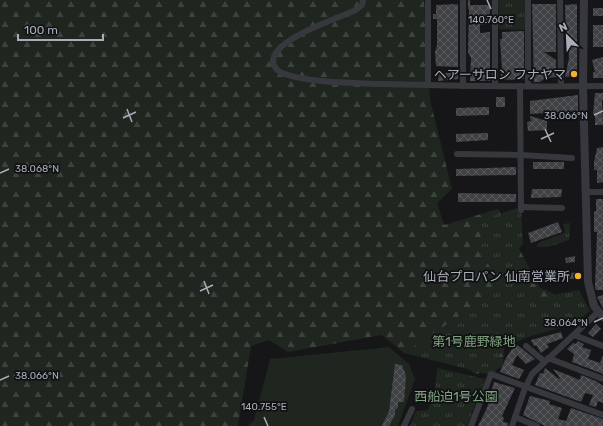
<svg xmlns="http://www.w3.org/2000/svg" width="603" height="426" viewBox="0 0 603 426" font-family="Rubik,'Noto Sans JP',sans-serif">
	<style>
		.grass { fill: #1e261f }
		.forest { fill: url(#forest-firs) }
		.park { fill: url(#park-tufts) }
		.building { fill: url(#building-cross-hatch) }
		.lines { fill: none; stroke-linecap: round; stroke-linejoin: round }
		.minor { stroke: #37383d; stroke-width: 6 }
		.tertiary { stroke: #37383d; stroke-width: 8 }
		.ticks { fill: none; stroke: #a8adb8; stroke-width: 1.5 }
		.poi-dot { fill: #f2b134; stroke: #111113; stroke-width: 1.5 }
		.labels { text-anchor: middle; stroke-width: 3.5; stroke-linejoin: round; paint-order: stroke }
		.poi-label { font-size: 13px; fill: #a8adb8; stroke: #111113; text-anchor: end }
		.park-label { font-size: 13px; fill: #7fa381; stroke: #111113 }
		.ticks-label { font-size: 10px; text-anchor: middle; fill: #a8adb8; stroke: #111113; stroke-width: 3.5; stroke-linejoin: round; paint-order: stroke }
	</style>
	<defs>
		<pattern id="forest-firs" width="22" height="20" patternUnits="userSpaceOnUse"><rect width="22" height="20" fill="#1e261f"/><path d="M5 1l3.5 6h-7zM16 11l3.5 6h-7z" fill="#3c433d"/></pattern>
		<pattern id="park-tufts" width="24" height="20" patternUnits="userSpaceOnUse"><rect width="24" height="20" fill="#1e261f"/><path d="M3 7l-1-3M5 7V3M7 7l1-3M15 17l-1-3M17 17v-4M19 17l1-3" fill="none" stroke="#3c433d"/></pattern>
		<pattern id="building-cross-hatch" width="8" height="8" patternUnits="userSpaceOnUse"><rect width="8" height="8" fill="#404145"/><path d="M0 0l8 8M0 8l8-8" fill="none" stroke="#595a5e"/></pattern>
	</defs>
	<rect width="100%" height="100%" fill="#161618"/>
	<polygon class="grass" points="389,347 409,364 415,379 398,426 248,426 254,420 270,359"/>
	<polygon class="forest" points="0,0 424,0 430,100 452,189 437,203 444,225 498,209 540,288 553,293 572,319 504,347 503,367 476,374 450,358 404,353 382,335 288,352 269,340 251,346 238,426 0,426"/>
	<g class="park">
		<polygon points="498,0 525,0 525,30 499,29"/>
		<polygon points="521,207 523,244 516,252 517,272 529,299 579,290 590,311 574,324 503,344 495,376 404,353 493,293 497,287 494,273 481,254 480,220"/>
		<polygon points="570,223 569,240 548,247 536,247 540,242 565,233 563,224"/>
		<polygon points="437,368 485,379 467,426 410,426 416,411 428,410 435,389"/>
	</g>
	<g class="building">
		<polygon points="458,0 458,67 436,66 435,52 437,45 437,19 433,19 433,14 436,14 436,5 458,4"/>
		<polygon points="468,0 470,0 470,5 490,5 490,24 480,25 480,33 490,32 490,81 470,81 471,58 468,52 469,12 469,9 468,9"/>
		<polygon points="532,4 556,4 556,52 544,52 556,60 556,77 545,78 540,82 534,82"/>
		<polygon points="577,4 577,76 565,77 569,58 568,38 566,38 565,5"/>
		<rect x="593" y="8" width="10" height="8"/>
		<rect x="593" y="25" width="10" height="22"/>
		<polygon points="524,31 524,79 500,80 502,69 500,39 502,39 502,32"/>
		<polygon points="603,57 603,78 593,78 593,72 595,72 592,60"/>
		<polygon points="458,72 458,79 438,81 439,74"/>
		<polygon points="595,93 603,93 603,100 602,100 603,125 595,125 595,114 593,114"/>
		<polygon points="578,95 578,111 530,114 530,101"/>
		<rect x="496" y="97" width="9" height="10"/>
		<polygon points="489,107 489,115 456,116 456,108"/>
		<polygon points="530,116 547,121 547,130 528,131 527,122 531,121"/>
		<polygon points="488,133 488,140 456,142 456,134"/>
		<polygon points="603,147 603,182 597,183 597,170 594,170 594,162 597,148"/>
		<rect x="533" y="162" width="31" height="7"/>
		<polygon points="516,167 516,175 456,176 456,169"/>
		<polygon points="532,189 562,189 561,197 531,198"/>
		<polygon points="458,193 516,194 516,202 458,202"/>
		<polygon points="596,199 603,199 603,290 596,290 595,288 597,232 594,232 594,211 596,212"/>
		<polygon points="558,222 562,232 531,243 528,233"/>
		<polygon points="575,256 575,262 566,263 565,258"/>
		<polygon points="547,272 560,273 560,277 546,277"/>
		<polygon points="580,272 580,279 569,279 569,273"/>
		<polygon points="603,295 603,308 597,297"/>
		<polygon points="596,324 601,329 593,337 588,333"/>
		<polygon points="561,332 563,338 547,344 549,347 541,353 536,345 534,346 531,340"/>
		<polygon points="578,341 584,344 582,347 591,350 588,359 600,363 603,355 603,374 572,362 574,354 567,349 573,343 576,344"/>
		<polygon points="515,344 520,347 535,359 526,364 517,355 512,365 524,370 519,379 500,372 505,360"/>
		<polygon points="395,364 402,365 406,376 404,402 398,402 398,408 395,410 395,415 389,426 382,426 389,411"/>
		<polygon points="545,368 559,379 560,378 553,369 580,380 581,375 596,381 603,386 603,403 598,401 596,407 589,405 593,395 585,393 581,402 535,385 540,373 543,374"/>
		<polygon points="494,382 515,388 502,416 504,418 503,422 508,423 508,426 478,426 487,408"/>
		<polygon points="530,396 550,401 549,404 562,408 558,419 566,421 571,408 603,419 603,426 545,426 523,415"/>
	</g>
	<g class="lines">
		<g class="minor">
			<path d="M363,0L362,5L356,10C338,18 273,39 273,61C273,66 277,71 282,73C308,83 352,83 381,84C455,86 529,87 603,86"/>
			<polyline points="428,0 428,85"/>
			<polyline points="463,0 463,86"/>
			<polyline points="528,0 528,86"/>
			<polyline points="560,0 561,86"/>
			<polyline points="495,86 495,0"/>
			<polyline points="520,86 521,210"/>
			<polyline points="457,154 521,155 572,158"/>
			<polyline points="586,192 603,192"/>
			<polyline points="521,207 562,208"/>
			<polyline points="574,335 603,346"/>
			<polyline points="526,346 544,361"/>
			<polyline points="548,358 603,379"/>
			<polyline points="515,417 537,426"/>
			<polyline points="404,426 412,409"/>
			<polyline points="471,426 491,374 603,415"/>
			<polyline points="512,426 525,388 532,374 598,312"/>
		</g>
		<polyline class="tertiary" points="584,0 583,86 588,282 594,306 603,317"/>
	</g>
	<path class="ticks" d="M487,0L491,9M127,109L132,122M594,115L603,111M123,118L136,112M545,129L551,142M541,139L554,133M0,173L9,169M204,281L209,294M200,291L213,285M594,322L603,318M0,380L9,376M264,417L268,426"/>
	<g class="poi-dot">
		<circle cx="574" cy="74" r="4"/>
		<circle cx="578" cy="276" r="4"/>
	</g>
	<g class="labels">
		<g class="poi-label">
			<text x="566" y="79">ヘアーサロン フナヤマ</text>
			<text x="570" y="281">仙台プロパン 仙南営業所</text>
		</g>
		<g class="park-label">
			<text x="474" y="346">第1号鹿野緑地</text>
			<text x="456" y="401">西船迫1号公園</text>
		</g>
	</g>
	<g class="ticks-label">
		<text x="491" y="23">140.760°E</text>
		<text x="566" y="119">38.066°N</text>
		<text x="37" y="172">38.068°N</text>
		<text x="566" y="326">38.064°N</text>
		<text x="37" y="379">38.066°N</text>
		<text x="264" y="410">140.755°E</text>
	</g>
	<g transform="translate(567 36) rotate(336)" stroke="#111113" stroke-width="3" paint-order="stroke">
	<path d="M0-3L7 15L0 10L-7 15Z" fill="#a8adb8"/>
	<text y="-6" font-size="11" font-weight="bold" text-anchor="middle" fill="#a8adb8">N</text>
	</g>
	<path d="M18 34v6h85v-6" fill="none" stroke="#a8adb8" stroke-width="2"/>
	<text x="24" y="34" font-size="12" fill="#a8adb8" stroke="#111113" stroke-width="3" paint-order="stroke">100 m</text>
</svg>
